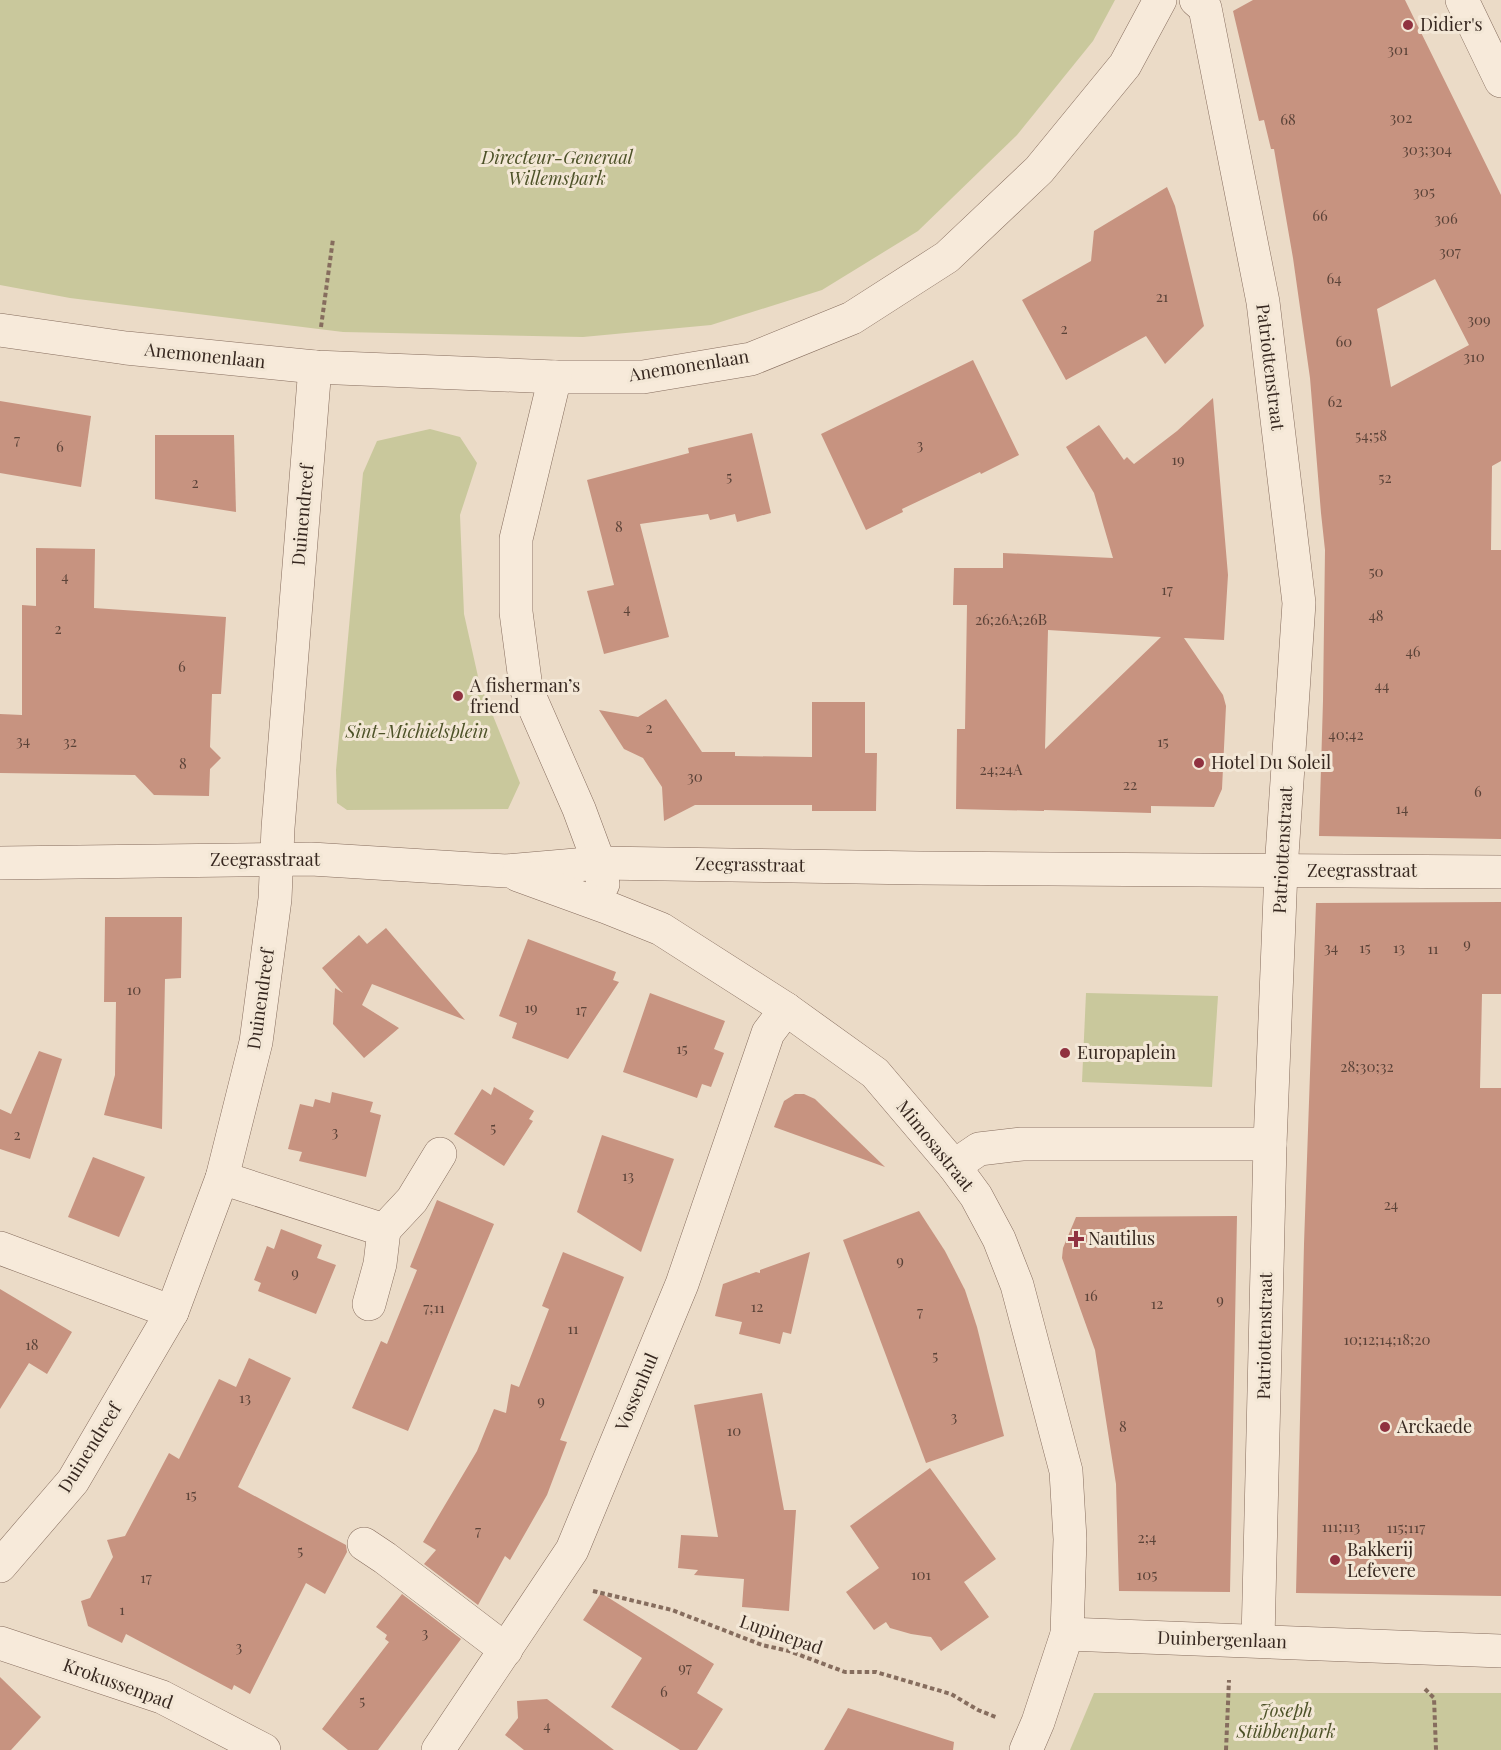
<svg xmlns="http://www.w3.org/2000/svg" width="1501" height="1750" viewBox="0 0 1501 1750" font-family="'Playfair Display',serif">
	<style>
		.green { fill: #c9c89c }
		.building { fill: #c79380; fill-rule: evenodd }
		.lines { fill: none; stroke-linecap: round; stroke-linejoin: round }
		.minor-casing { stroke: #866d5e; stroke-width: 34 }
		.path { stroke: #866d5e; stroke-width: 4; stroke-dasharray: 4.5 3; stroke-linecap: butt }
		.minor { stroke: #f7eada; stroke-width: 33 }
		.poi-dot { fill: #903240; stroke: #f3e7d6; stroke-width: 2 }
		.labels { text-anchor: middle; stroke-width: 6; stroke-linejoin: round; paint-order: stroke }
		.number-label { font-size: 15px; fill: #5b4338 }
		.poi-label { font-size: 18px; fill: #372820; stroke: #f3e7d6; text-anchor: start }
		.park-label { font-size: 18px; font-style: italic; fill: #4d5228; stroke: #f3e7d6 }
		.street-label { font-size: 18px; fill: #372820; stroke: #f3e7d6 }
	</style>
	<rect width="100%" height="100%" fill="#ebdbc7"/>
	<g class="green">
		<polygon points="0,0 1115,0 1093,41 1017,135 918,231 822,290 711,325 583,337 343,332 70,298 0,285"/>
		<polygon points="430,429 460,437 477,463 460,515 464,614 479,681 520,783 508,809 347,810 337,803 336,770 363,473 377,441"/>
		<polygon points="1086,993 1218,996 1212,1087 1082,1082"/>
		<polygon points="1094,1693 1501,1693 1501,1750 1070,1750"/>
	</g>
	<g class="building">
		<path d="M1253,0H1405L1501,195V461L1492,466L1491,550H1501V839L1319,836L1323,701L1325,550L1321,513L1310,378L1293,258L1274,149H1271L1264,120L1259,121L1233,11ZM1435,279L1469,345L1391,387L1377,309Z"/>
		<polygon points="1167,187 1175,206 1204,326 1165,364 1146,336 1066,380 1022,300 1091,261 1094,231"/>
		<polygon points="973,360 1019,455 981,474 980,472 902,509 903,512 866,530 821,434"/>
		<path d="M1213,398L1228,575L1224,640L1184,638L1223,695L1226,706L1222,789L1214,807L1151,806V813L1044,810V811L956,809L957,729H965L967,605H953L954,568H1003V553L1113,558L1094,493L1066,447L1099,425L1124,460L1127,457L1134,464L1177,431ZM1048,630L1161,637L1045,749Z"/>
		<polygon points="0,401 91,416 81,487 0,473"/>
		<polygon points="752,433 771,513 737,522 735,514 710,520 708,514 640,524 669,637 604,654 587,591 614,585 587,480 689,453 688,448"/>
		<polygon points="155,435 234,435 236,512 155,499"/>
		<polygon points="36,548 95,549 94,608 226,617 221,694 212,694 210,747 221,758 210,769 209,796 154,795 135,775 0,773 0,714 22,715 22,605 36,606"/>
		<polygon points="666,699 702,752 735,752 735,756 812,757 812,702 865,702 865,753 877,753 876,811 812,811 812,805 695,805 664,821 662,787 643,758 624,749 599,710 638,717"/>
		<polygon points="1501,902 1501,994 1482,994 1480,1088 1501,1088 1501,1596 1296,1593 1304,1244 1316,903"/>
		<polygon points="105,917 182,917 181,978 165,979 162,1129 104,1115 115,1075 116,1002 104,1002"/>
		<polygon points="386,928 465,1020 372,984 362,1005 399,1028 364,1058 333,1024 335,988 343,993 322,968 359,935 367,944"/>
		<polygon points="528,939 616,972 613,980 619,982 568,1059 512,1038 517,1023 499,1016"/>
		<polygon points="650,993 725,1021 714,1049 724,1053 711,1087 702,1084 697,1098 623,1072"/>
		<polygon points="39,1051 62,1059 30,1159 0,1149 0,1109 11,1114"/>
		<polygon points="494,1087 534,1111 529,1119 533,1121 504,1166 454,1134 482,1089 491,1095"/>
		<polygon points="332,1092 373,1102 370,1112 381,1115 366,1177 299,1161 302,1152 288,1149 300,1104 313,1107 315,1099 330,1103"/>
		<polygon points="795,1094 804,1094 815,1099 885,1167 774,1127 784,1101"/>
		<polygon points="602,1135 674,1159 641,1252 577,1212"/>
		<polygon points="93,1157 145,1177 119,1237 68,1217"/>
		<polygon points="437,1200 494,1224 408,1431 352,1408 381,1341 387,1344 417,1270 410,1267"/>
		<polygon points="919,1211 945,1251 965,1290 977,1327 1004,1436 926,1463 843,1240"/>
		<polygon points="1237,1216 1230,1592 1119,1591 1116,1484 1095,1350 1062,1258 1063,1248 1076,1217"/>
		<polygon points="281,1229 322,1245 317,1258 336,1265 316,1314 258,1291 261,1283 254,1280 267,1246 274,1249"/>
		<polygon points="563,1252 624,1277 560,1440 567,1442 547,1495 510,1560 505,1556 478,1605 424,1564 436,1550 423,1542 477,1451 494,1409 506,1413 511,1384 519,1387 549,1309 542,1306"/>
		<polygon points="810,1252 791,1334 783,1332 780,1344 739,1334 742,1322 715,1316 723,1284 756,1272 760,1273 760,1270"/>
		<polygon points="0,1289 72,1332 47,1374 29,1363 0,1409"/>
		<polygon points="249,1358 291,1378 238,1487 346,1545 347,1552 325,1594 306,1583 250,1694 234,1685 232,1690 126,1634 122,1643 88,1626 81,1601 90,1598 113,1557 107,1540 125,1536 169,1453 179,1459 219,1379 236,1387"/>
		<polygon points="762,1393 784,1510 796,1510 789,1611 742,1607 744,1579 694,1575 698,1570 678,1568 681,1535 718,1537 694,1405"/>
		<polygon points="930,1468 996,1559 964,1582 989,1617 941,1651 931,1637 911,1634 890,1628 886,1622 874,1630 846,1592 879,1568 850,1526"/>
		<polygon points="601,1593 714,1664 697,1693 723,1709 697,1750 680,1750 611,1707 642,1658 583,1620"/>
		<polygon points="402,1594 461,1639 378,1750 348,1750 322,1729 389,1642 385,1639 387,1635 376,1627"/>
		<polygon points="0,1677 41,1717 11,1750 0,1750"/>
		<polygon points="547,1699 614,1750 524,1750 505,1735 518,1718 517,1701"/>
		<polygon points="848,1708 954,1742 953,1750 824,1750"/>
	</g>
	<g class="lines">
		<defs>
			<g id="minor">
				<polyline points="1196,0 1205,8 1263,302 1299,603 1281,870 1270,1144 1258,1640"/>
				<polyline points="1462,0 1501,81"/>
				<polyline points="0,330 126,348 315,367 555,377 643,377 751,359 852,318 947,257 1039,170 1125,65 1160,0"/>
				<polyline points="555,377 516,539 516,612 526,688 579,809 599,863 603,884"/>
				<polyline points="0,863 311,859 506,871 599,863 919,868 1501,872"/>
				<polyline points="518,875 606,907 661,929 786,1009 875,1073 954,1166 976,1196 999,1239 1017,1285 1066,1471 1070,1539 1067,1634 1038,1722 1026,1750"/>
				<polyline points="954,1166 979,1149 1022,1144 1270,1144"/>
				<polyline points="222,1178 384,1230 380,1264 369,1304"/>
				<polyline points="384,1230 412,1200 440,1154"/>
				<polyline points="0,1248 172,1312"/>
				<polyline points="364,1544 385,1558 506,1650"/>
				<polyline points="0,1566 73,1481 172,1312 222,1178 256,1042 275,899 278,828 315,367"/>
				<polyline points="1067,1634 1501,1651"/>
				<polyline points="0,1643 162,1697 264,1750"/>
				<polyline points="438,1750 572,1550 682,1284 768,1033 786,1009"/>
			</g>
		</defs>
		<use href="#minor" class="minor-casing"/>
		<g class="path">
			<polyline points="321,327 333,239"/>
			<polyline points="593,1591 672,1610 762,1645 789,1651 845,1672 876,1672 951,1694 978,1710 998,1718"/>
			<polyline points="1425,1689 1434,1698 1436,1750"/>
			<polyline points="1226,1750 1229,1680"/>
		</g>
		<use href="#minor" class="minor"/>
	</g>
	<g class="poi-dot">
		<circle cx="1408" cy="25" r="6"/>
		<circle cx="458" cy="696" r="6"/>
		<circle cx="1199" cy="763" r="6"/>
		<circle cx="1065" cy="1053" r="6"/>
		<path d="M1073 1230h6v6h6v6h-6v6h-6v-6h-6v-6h6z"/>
		<circle cx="1385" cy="1427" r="6"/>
		<circle cx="1335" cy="1560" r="6"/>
	</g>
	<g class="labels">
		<g class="number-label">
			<text x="1398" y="55">301</text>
			<text x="1401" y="123">302</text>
			<text x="1288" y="125">68</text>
			<text x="1427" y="155">303;304</text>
			<text x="1424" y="197">305</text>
			<text x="1320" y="221">66</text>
			<text x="1446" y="224">306</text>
			<text x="1450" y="257">307</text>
			<text x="1334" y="284">64</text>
			<text x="1162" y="302">21</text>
			<text x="1479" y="325">309</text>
			<text x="1064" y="334">2</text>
			<text x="1344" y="347">60</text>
			<text x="1474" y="362">310</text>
			<text x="1335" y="407">62</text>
			<text x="1371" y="441">54;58</text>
			<text x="17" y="445">7</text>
			<text x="920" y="450">3</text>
			<text x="60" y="452">6</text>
			<text x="1178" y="465">19</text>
			<text x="729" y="482">5</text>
			<text x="1385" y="483">52</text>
			<text x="195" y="488">2</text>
			<text x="619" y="532">8</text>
			<text x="1376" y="577">50</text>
			<text x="65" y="582">4</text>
			<text x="1167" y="595">17</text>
			<text x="627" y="614">4</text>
			<text x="1376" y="621">48</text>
			<text x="1011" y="625">26;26A;26B</text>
			<text x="58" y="634">2</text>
			<text x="1413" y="657">46</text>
			<text x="182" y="672">6</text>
			<text x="1382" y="691">44</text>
			<text x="649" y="733">2</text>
			<text x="1346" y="740">40;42</text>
			<text x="23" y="746">34</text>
			<text x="70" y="747">32</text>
			<text x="1163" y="747">15</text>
			<text x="183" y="769">8</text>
			<text x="1001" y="775">24;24A</text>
			<text x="695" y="782">30</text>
			<text x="1130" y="790">22</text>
			<text x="1478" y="797">6</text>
			<text x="1402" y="814">14</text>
			<text x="1467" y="949">9</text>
			<text x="1331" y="953">34</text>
			<text x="1365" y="953">15</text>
			<text x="1399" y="953">13</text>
			<text x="1433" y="954">11</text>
			<text x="134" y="995">10</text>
			<text x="531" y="1013">19</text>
			<text x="581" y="1015">17</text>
			<text x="682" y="1054">15</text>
			<text x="1367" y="1072">28;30;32</text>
			<text x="493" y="1133">5</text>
			<text x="335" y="1137">3</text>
			<text x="17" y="1140">2</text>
			<text x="628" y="1181">13</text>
			<text x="1391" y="1210">24</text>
			<text x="900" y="1266">9</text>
			<text x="295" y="1278">9</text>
			<text x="1091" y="1301">16</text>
			<text x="1220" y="1305">9</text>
			<text x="1157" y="1309">12</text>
			<text x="757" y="1312">12</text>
			<text x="434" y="1313">7;11</text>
			<text x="920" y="1317">7</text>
			<text x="573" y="1334">11</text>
			<text x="1387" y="1345">10;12;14;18;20</text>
			<text x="32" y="1350">18</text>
			<text x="935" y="1361">5</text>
			<text x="245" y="1403">13</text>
			<text x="541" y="1406">9</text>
			<text x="954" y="1422">3</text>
			<text x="1123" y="1432">8</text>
			<text x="734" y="1436">10</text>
			<text x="191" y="1500">15</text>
			<text x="1341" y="1532">111;113</text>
			<text x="1406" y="1533">115;117</text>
			<text x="478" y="1536">7</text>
			<text x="1147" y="1543">2;4</text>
			<text x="300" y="1556">5</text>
			<text x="921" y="1580">101</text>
			<text x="1147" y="1580">105</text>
			<text x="146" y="1583">17</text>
			<text x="122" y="1615">1</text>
			<text x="425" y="1638">3</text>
			<text x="239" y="1652">3</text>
			<text x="685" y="1673">97</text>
			<text x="664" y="1697">6</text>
			<text x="362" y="1706">5</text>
			<text x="547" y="1731">4</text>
		</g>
		<g class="poi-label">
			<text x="1420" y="31">Didier's</text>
			<text x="470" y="692">A fisherman’s<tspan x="470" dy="21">friend</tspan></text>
			<text x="1211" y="769">Hotel Du Soleil</text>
			<text x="1077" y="1059">Europaplein</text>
			<text x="1088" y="1245">Nautilus</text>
			<text x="1397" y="1433">Arckaede</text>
			<text x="1347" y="1556">Bakkerij<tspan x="1347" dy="21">Lefevere</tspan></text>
		</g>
		<g class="park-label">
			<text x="557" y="164">Directeur-Generaal<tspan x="557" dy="21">Willemspark</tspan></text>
			<text x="417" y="738">Sint-Michielsplein</text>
			<text x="1286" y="1717">Joseph<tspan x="1286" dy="21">Stübbenpark</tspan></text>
		</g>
		<g class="street-label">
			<text transform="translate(205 356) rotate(6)" y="6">Anemonenlaan</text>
			<text transform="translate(689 366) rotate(-9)" y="6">Anemonenlaan</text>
			<text transform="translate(1270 367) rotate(83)" y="6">Patriottenstraat</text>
			<text transform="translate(303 515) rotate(-85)" y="6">Duinendreef</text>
			<text transform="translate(1283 850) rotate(-87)" y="6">Patriottenstraat</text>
			<text x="265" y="866">Zeegrasstraat</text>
			<text transform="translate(750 865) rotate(1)" y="6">Zeegrasstraat</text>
			<text x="1362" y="877">Zeegrasstraat</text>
			<text transform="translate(261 999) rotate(-82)" y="6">Duinendreef</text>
			<text transform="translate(935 1146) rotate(51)" y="6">Mimosastraat</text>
			<text transform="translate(1265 1336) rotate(-89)" y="6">Patriottenstraat</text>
			<text transform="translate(637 1392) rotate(-67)" y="6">Vossenhul</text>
			<text transform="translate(90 1448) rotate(-58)" y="6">Duinendreef</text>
			<text transform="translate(781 1635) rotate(19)" y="6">Lupinepad</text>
			<text transform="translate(1222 1640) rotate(2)" y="6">Duinbergenlaan</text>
			<text transform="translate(118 1684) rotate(20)" y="6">Krokussenpad</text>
		</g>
	</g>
</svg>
